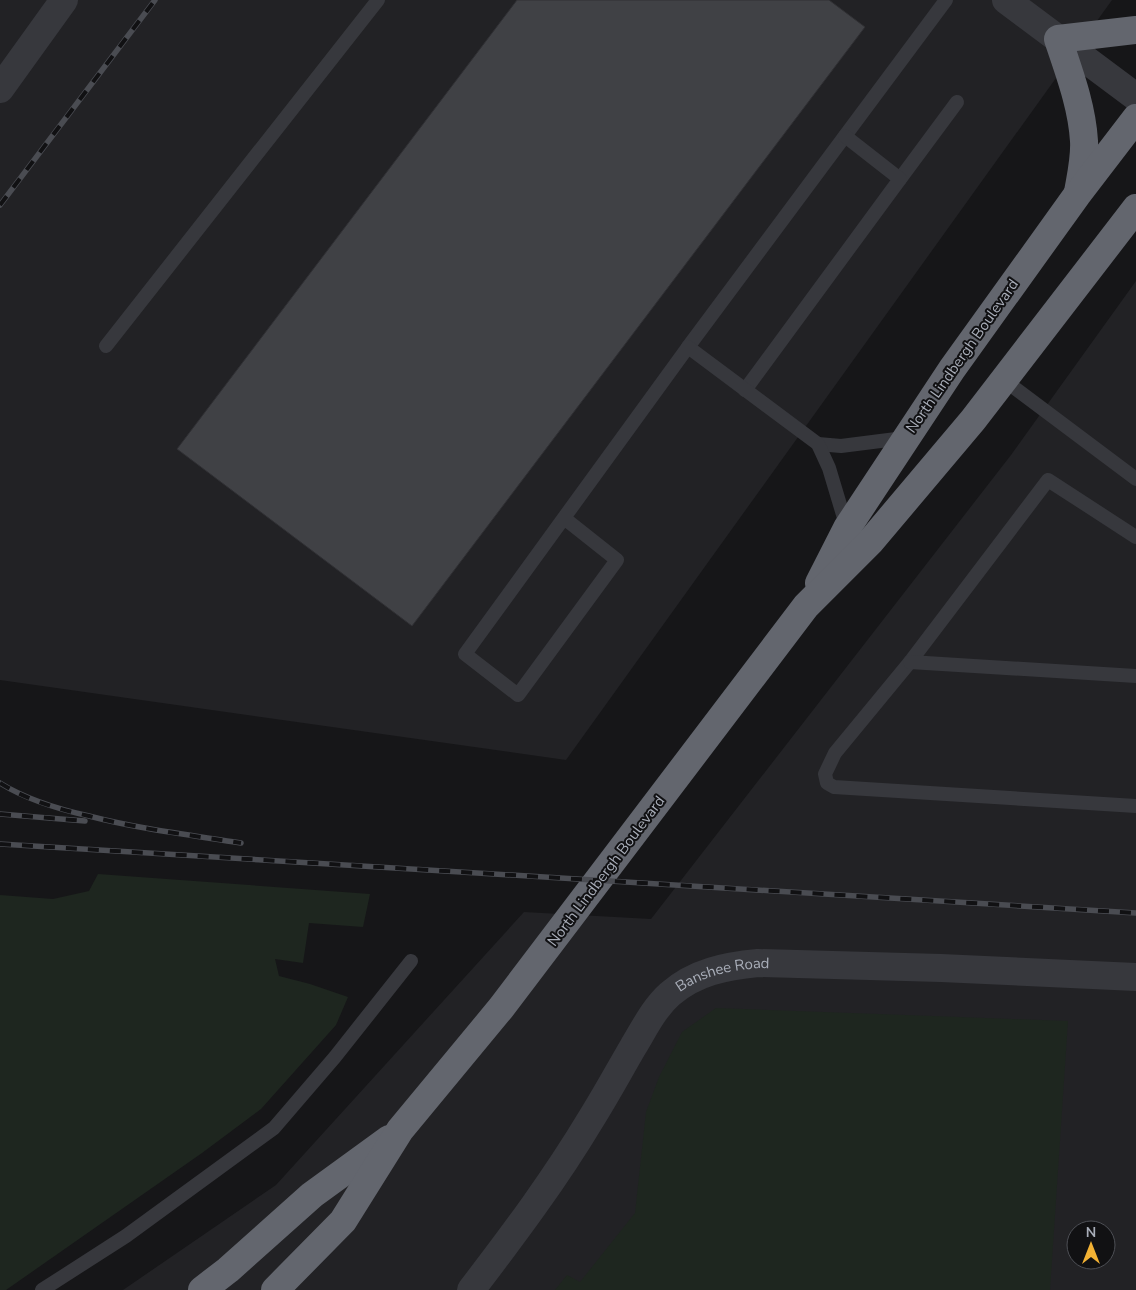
<svg xmlns="http://www.w3.org/2000/svg" width="1136" height="1290" viewBox="0 0 1136 1290" font-family="'Nunito Sans',sans-serif">
	<style>
		.built { fill: #222225; fill-rule: evenodd }
		.green { fill: #1e261f }
		.building { fill: #404145; stroke: #303034 }
		.lines { fill: none; stroke-linecap: round; stroke-linejoin: round }
		.lane { stroke: #37383d; stroke-width: 14 }
		.street { stroke: #37383d; stroke-width: 28 }
		.highway { stroke: #63666e; stroke-width: 28 }
		.rail-casing { stroke: #4a4c52; stroke-width: 5.5 }
		.rail { stroke: #111113; stroke-width: 4; stroke-dasharray: 11; stroke-linecap: butt }
		.labels { text-anchor: middle; stroke-width: 4; stroke-linejoin: round; paint-order: stroke }
		.street-label { font-size: 15px; fill: #a8adb8; stroke: #111113 }
	</style>
	<rect width="100%" height="100%" fill="#161618"/>
	<g class="built">
		<polygon points="0,0 1112,0 566,760 0,680"/>
		<path d="M1136,281V1290H123L276,1185L524,912L651,919L1011,455ZM1076,1230H1106V1260H1076Z"/>
	</g>
	<g class="green">
		<polygon points="98,874 370,894 363,927 309,923 303,963 275,959 279,976 310,984 348,997 336,1025 261,1109 202,1153 6,1290 0,1290 0,895 53,899 89,891"/>
		<polygon points="716,1008 1068,1021 1050,1290 555,1290 567,1275 580,1282 635,1213 646,1112 659,1077 682,1032"/>
	</g>
	<polygon class="building" points="517,0 829,0 865,27 412,626 177,449"/>
	<g class="lines">
		<g class="lane">
			<polyline points="900,179 957,102"/>
			<polyline points="106,346 378,0"/>
			<polyline points="688,347 946,0"/>
			<polyline points="1004,380 1136,479"/>
			<polyline points="745,390 900,179 845,136"/>
			<polyline points="818,444 841,446 904,438"/>
			<polyline points="564,518 617,560 518,695 465,654 688,347 818,444 829,468 847,528"/>
			<polyline points="1136,537 1048,480 910,662 835,753 825,774 827,783 834,787 1136,806"/>
			<polyline points="910,662 1136,676"/>
			<polyline points="42,1290 126,1236 274,1128 335,1057 411,961"/>
		</g>
		<g class="street">
			<polyline points="1006,0 1136,97"/>
			<polyline points="0,89 64,0"/>
			<path id="s1" d="M471,1290C514,1234 555,1179 591,1119C606,1095 619,1071 633,1047C644,1029 654,1008 670,994C695,972 726,966 758,963L941,968L1136,977"/>
		</g>
		<g class="highway">
			<path d="M1078,192C1081,175 1085,158 1084,141C1082,106 1069,72 1058,39L1136,30"/>
			<polyline points="819,583 847,528 952,369 1077,195 1136,118"/>
			<polyline points="202,1290 228,1270 312,1195 389,1139"/>
			<polyline points="275,1290 343,1221 400,1130 501,1008 806,606 871,541 973,420 1136,208"/>
		</g>
		<defs>
			<g id="rail">
				<polyline points="0,205 155,0"/>
				<path d="M0,783C27,800 58,809 89,816C139,829 190,835 241,843"/>
				<polyline points="0,814 85,821"/>
				<polyline points="0,844 1136,913"/>
			</g>
		</defs>
		<use href="#rail" class="rail-casing"/>
		<use href="#rail" class="rail"/>
	</g>
	<g class="labels">
		<g class="street-label">
			<text transform="translate(962 356) rotate(-55)" y="5">North Lindbergh Boulevard</text>
			<text transform="translate(606 871) rotate(-53)" y="5">North Lindbergh Boulevard</text>
			<text dy="5" stroke="none"><textPath href="#s1" startOffset="415">Banshee Road</textPath></text>
		</g>
	</g>
	<g transform="translate(1091 1245)"><circle r="24" fill="#111113" stroke="#4d4f55"/>
	<path d="M0-4L9 19L0 12L-9 19Z" fill="#f2b134"/>
	<text y="-8" font-size="14" font-weight="bold" text-anchor="middle" fill="#a8adb8">N</text>
	</g>
</svg>
